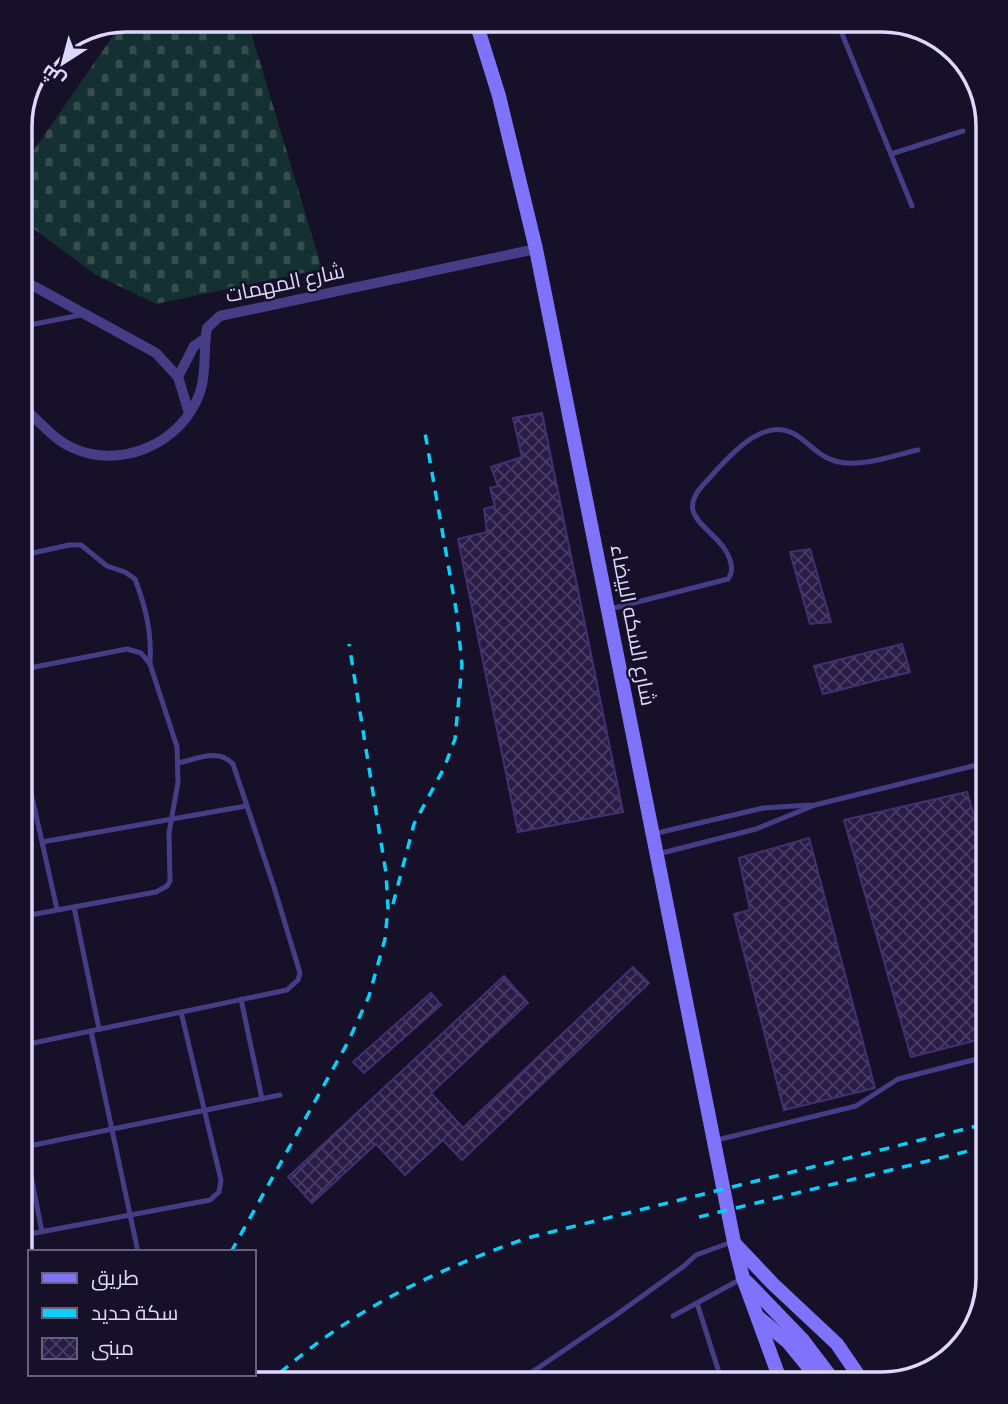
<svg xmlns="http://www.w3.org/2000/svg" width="1008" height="1404" viewBox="0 0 1008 1404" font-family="'Source Sans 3',Cairo,sans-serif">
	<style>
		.cemetery { fill: url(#cemetery-stones) }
		.building { fill: url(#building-cross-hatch); stroke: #423073; stroke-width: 2 }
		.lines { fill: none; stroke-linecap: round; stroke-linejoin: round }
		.lane { stroke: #453d85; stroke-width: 5 }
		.street { stroke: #453d85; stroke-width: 10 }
		.secondary { stroke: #7f72fb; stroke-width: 14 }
		.rail { stroke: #0acff8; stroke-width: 3.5; stroke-dasharray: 10 9; stroke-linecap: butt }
		.labels { text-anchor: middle; stroke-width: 5; stroke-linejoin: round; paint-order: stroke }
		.street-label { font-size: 21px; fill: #dfd8fe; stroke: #161128 }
		.rim { fill: none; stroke: #dfd8fe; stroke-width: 3.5 }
	</style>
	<defs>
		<pattern id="cemetery-stones" width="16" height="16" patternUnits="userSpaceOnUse" patternTransform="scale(1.75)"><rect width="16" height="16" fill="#143031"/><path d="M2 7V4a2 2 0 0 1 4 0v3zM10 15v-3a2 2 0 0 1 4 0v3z" fill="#364d50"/></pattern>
		<pattern id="building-cross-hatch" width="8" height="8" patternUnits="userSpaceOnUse" patternTransform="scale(1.75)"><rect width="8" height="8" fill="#291d48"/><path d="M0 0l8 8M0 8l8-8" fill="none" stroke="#483d63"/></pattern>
	</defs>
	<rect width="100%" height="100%" fill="#161128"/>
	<polygon class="cemetery" points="247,19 322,269 156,304 96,275 19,218 20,170 124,20"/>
	<g class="building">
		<polygon points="542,413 623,812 518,832 458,539 487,532 484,509 495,506 490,488 498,486 491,467 522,457 513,418"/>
		<polygon points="810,549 831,622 810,624 790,552"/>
		<polygon points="902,644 910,672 823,694 814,666"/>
		<polygon points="967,792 989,868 989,1037 911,1057 844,820"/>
		<polygon points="809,838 875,1088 784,1110 734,914 750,910 739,858"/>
		<polygon points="633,967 649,983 462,1160 443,1140 405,1175 376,1144 312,1203 288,1177 504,976 528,1003 431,1093 463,1128"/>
		<polygon points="431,993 441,1005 364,1073 353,1062"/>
	</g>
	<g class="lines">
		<g class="lane">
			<polyline points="836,19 912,206"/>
			<polyline points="891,154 963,131"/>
			<polyline points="19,327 81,315"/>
			<path d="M19,556L69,545H81L107,566L125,572L135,579C146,608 152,633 150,664"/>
			<path d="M610,609L728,579C732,573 732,570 731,564C724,529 670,521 703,485C724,463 763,410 799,437C812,446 822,459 839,462C864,467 894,455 918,450"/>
			<polyline points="19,739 57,909"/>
			<polyline points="653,834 763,808 811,805"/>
			<polyline points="42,842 246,806"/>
			<polyline points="658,854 756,829 815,805 989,762"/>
			<polyline points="74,907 99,1029"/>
			<polyline points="19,917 156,892 167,886 170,881 169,833 178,782 177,747 150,664 141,653 127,649 19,670"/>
			<polyline points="241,999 262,1099"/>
			<polyline points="91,1031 138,1252"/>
			<path d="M19,1046L287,990L298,980L300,973L274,887L233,764C218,748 197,759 178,763"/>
			<polyline points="19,1114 42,1232"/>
			<polyline points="717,1140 856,1106 898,1079 989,1056"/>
			<polyline points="19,1148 280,1095"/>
			<polyline points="19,1236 210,1200 219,1192 221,1180 181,1012"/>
			<polyline points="697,1303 723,1385"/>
			<polyline points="673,1316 741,1279"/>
			<polyline points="513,1385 616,1315 684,1266 696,1255 732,1242"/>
		</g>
		<g class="street">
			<polyline points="19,278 156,353 178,377 189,413"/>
			<polyline points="178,377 194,346 206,338"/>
			<path d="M19,404C38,418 50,438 73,448C121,470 183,443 200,392C207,372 203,349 207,328L220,316L536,249"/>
		</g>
		<g class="secondary">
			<polyline points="475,19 499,96 536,249 734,1242 743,1278 782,1385"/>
			<polyline points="736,1245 773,1284 837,1344 865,1385"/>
			<polyline points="747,1282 802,1339 837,1385"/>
			<polyline points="758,1317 788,1342 823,1385"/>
		</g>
		<g class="rail">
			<polyline points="393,904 414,824 444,768 455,739 462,665 457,615 424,427"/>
			<polyline points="699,1217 989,1146"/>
			<polyline points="231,1252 348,1042 369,996 385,939 388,908 386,873 349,644"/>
			<polyline points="117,1384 126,1374"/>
			<path d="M266,1385C347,1312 426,1274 527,1238L989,1123"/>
		</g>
	</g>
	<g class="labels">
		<g class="street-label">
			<text transform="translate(285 283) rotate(-12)" y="7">شارع المهمات</text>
			<text transform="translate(633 625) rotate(79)" y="7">شارع السكه البيضاء</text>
		</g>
	</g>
	<path d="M0 0H1008V1404H0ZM126 32H882A94 94 0 0 1 976 126V1278A94 94 0 0 1 882 1372H126A94 94 0 0 1 32 1278V126A94 94 0 0 1 126 32Z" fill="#161128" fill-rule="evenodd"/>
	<path class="rim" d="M126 32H882A94 94 0 0 1 976 126V1278A94 94 0 0 1 882 1372H126A94 94 0 0 1 32 1278V126A94 94 0 0 1 126 32Z"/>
	<rect x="28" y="1250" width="228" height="126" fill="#161128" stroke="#66617e" stroke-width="2"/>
	<rect x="42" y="1273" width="35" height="10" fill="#7f72fb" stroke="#66617e" stroke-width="2"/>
	<text x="91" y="1285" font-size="21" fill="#dfd8fe">طريق</text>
	<rect x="42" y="1308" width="35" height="10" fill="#0acff8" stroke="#66617e" stroke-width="2"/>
	<text x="91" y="1320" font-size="21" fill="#dfd8fe">سكة حديد</text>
	<rect x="42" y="1338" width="35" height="21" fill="url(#building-cross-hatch)" stroke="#66617e" stroke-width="2"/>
	<text x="91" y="1355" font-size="21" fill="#dfd8fe">مبنى</text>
	<g transform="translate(63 63) rotate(216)" stroke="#161128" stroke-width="5" paint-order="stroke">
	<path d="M0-5L12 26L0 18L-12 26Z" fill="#dfd8fe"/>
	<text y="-10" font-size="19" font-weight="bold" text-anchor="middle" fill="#dfd8fe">ش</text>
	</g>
</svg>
